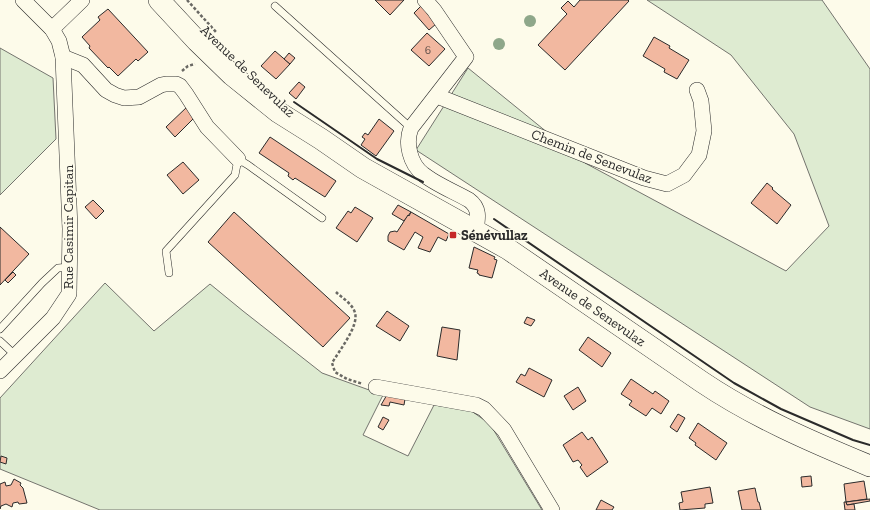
<svg xmlns="http://www.w3.org/2000/svg" width="870" height="510" viewBox="0 0 870 510" font-family="'Zilla Slab',serif">
	<style>
		.green { fill: #deebd1; stroke: #74746e }
		.building { fill: #f2b8a0; stroke: #2b2b2b }
		.lines { fill: none; stroke-linecap: round; stroke-linejoin: round }
		.service-casing { stroke: #2b2b2b; stroke-width: 8 }
		.minor-casing { stroke: #2b2b2b; stroke-width: 16 }
		.secondary-casing { stroke: #2b2b2b; stroke-width: 22 }
		.path { stroke: #6a6964; stroke-width: 2.5; stroke-dasharray: 3 2; stroke-linecap: butt }
		.service { stroke: #fdfbea; stroke-width: 7 }
		.minor { stroke: #fdfbea; stroke-width: 15 }
		.secondary { stroke: #fdfbea; stroke-width: 21 }
		.wall { stroke: #2b2b2b; stroke-width: 2 }
		.tree { fill: #8ea78a }
		.poi-dot { fill: #c62828; stroke: #fdfbea; stroke-width: 1.5 }
		.labels { text-anchor: middle; stroke-width: 3; stroke-linejoin: round; paint-order: stroke }
		.number-label { font-size: 12px; fill: #5d4e48 }
		.street-label { font-size: 14px; fill: #2b2b2b; stroke: #fdfbea }
		.poi-label { font-size: 14px; font-weight: bold; fill: #2b2b2b; stroke: #fdfbea; text-anchor: start }
	</style>
	<rect width="100%" height="100%" fill="#fdfbea"/>
	<g class="green">
		<polygon points="647,0 822,0 870,69 870,429 810,407 416,150 468,68 585,163 786,271 829,226 794,134 731,55"/>
		<polygon points="0,48 53,78 56,139 0,195"/>
		<polygon points="105,283 154,331 210,284 243,311 322,373 383,395 363,435 408,456 434,405 470,410 490,424 542,510 100,510 0,469 0,398"/>
	</g>
	<g class="building">
		<polygon points="375,0 404,0 390,15"/>
		<polygon points="580,0 628,0 629,1 565,70 538,45 567,14 561,8 568,1 574,7"/>
		<polygon points="421,6 436,24 429,30 414,13"/>
		<polygon points="108,9 148,52 138,61 136,59 118,76 109,67 108,68 89,48 90,46 82,37 100,20 98,17"/>
		<polygon points="427,33 445,49 429,66 411,50"/>
		<polygon points="654,37 670,46 669,48 689,60 677,79 664,72 665,69 643,56"/>
		<polygon points="275,51 290,64 276,79 261,66"/>
		<polygon points="289,53 295,58 290,64 284,59"/>
		<polygon points="299,82 305,87 296,99 289,93"/>
		<polygon points="188,106 196,116 175,137 166,127"/>
		<polygon points="379,119 394,131 376,156 361,145 365,139 362,137 365,133 368,135"/>
		<polygon points="270,137 336,181 325,197 295,178 293,180 288,176 289,173 259,153"/>
		<polygon points="183,162 199,180 183,194 167,175"/>
		<polygon points="767,183 773,188 772,189 791,205 777,224 751,203"/>
		<polygon points="93,200 104,211 96,219 85,207"/>
		<polygon points="398,205 411,212 404,221 392,214"/>
		<polygon points="355,207 373,218 357,242 336,228 348,211 351,213"/>
		<polygon points="234,212 350,318 323,347 208,242"/>
		<polygon points="411,212 449,234 446,241 438,237 430,252 418,248 423,237 415,232 404,250 388,241 388,236 390,232 395,231 397,232 408,215 409,216"/>
		<polygon points="0,227 29,254 0,285"/>
		<polygon points="474,247 495,257 494,259 497,260 492,278 479,275 479,274 477,273 478,270 469,268"/>
		<polygon points="13,272 16,275 8,283 5,280"/>
		<polygon points="387,311 409,326 400,341 376,326"/>
		<polygon points="527,317 535,320 531,326 524,323"/>
		<polygon points="442,327 460,330 457,360 437,356"/>
		<polygon points="588,337 611,353 602,367 579,350"/>
		<polygon points="529,368 552,380 544,397 516,382 521,374 525,376"/>
		<polygon points="631,379 653,394 655,391 669,401 661,414 652,408 646,416 629,405 632,401 621,394"/>
		<polygon points="578,387 586,401 573,410 564,396"/>
		<polygon points="388,393 405,399 404,405 390,402 389,406 381,405"/>
		<polygon points="678,414 685,418 677,432 670,427"/>
		<polygon points="383,417 389,420 383,430 378,427"/>
		<polygon points="698,423 727,443 716,460 695,445 696,443 689,438"/>
		<polygon points="582,432 588,440 592,437 608,462 587,477 580,467 582,465 578,460 573,462 563,445"/>
		<polygon points="1,456 7,458 6,464 0,462"/>
		<polygon points="811,476 812,486 802,487 801,477"/>
		<polygon points="14,479 21,483 20,485 23,488 27,503 19,504 18,502 13,503 12,507 6,504 1,506 0,509 0,484 5,482 6,486 11,485"/>
		<polygon points="864,481 867,499 846,502 844,484"/>
		<polygon points="710,487 713,503 705,504 705,508 680,510 679,503 683,502 681,492"/>
		<polygon points="755,488 758,502 759,502 761,510 742,510 738,491"/>
		<polygon points="870,499 870,501 847,505 846,502"/>
		<polygon points="601,500 614,507 612,510 596,510"/>
		<polygon points="844,502 846,502 847,505 854,504 855,510 845,510"/>
	</g>
	<g class="lines">
		<defs>
			<g id="service">
				<polyline points="275,6 411,128"/>
				<polyline points="169,273 166,251 235,175 238,159 248,165 322,218"/>
				<polyline points="0,329 42,283 58,268 70,267"/>
				<polyline points="0,341 15,355"/>
			</g>
			<g id="minor">
				<path d="M425,0L434,10L466,57L411,128C405,143 410,164 423,174C435,184 455,192 469,200C480,208 478,218 476,230"/>
				<polyline points="52,29 82,0"/>
				<polyline points="63,57 83,65 106,90 115,95 124,98 139,97 161,85 166,84 176,84 180,86 186,94 207,127 238,159"/>
				<polyline points="437,96 644,178 667,184 684,175 699,155 704,131 701,101 697,90"/>
				<polyline points="0,371 53,318 69,294 70,229 63,57 59,41 52,29 23,0"/>
				<polyline points="376,387 476,405 484,409 504,430 552,510"/>
			</g>
			<path id="secondary" d="M159,0L197,41L232,75L278,112L321,139L363,168L508,249L702,382C754,417 812,442 870,466"/>
		</defs>
		<use href="#service" class="service-casing"/>
		<use href="#minor" class="minor-casing"/>
		<use href="#secondary" class="secondary-casing"/>
		<g class="path">
			<polyline points="187,0 216,32"/>
			<polyline points="182,71 188,66 195,64"/>
			<path d="M336,292C342,298 353,304 355,313C359,326 339,351 332,363L335,372L347,379L363,384"/>
		</g>
		<use href="#service" class="service"/>
		<use href="#minor" class="minor"/>
		<use href="#secondary" class="secondary"/>
		<g class="wall">
			<polyline points="294,102 377,159 423,182"/>
			<polyline points="494,219 734,383 781,409 853,440 870,445"/>
		</g>
	</g>
	<g class="tree">
		<circle cx="530" cy="21" r="6"/>
		<circle cx="499" cy="44" r="6"/>
	</g>
	<rect class="poi-dot" x="449" y="231" width="8" height="8" rx="2"/>
	<g class="labels">
		<g class="number-label">
			<text x="428" y="54">6</text>
		</g>
		<g class="street-label">
			<text transform="translate(248 71) rotate(44)" y="5">Avenue de Senevulaz</text>
			<text transform="translate(592 156) rotate(21)" y="5">Chemin de Senevulaz</text>
			<text transform="translate(68 227) rotate(-90)" y="5">Rue Casimir Capitan</text>
			<text transform="translate(593 307) rotate(35)" y="5">Avenue de Senevulaz</text>
		</g>
		<g class="poi-label">
			<text x="461" y="240">Sénévullaz</text>
		</g>
	</g>
</svg>
